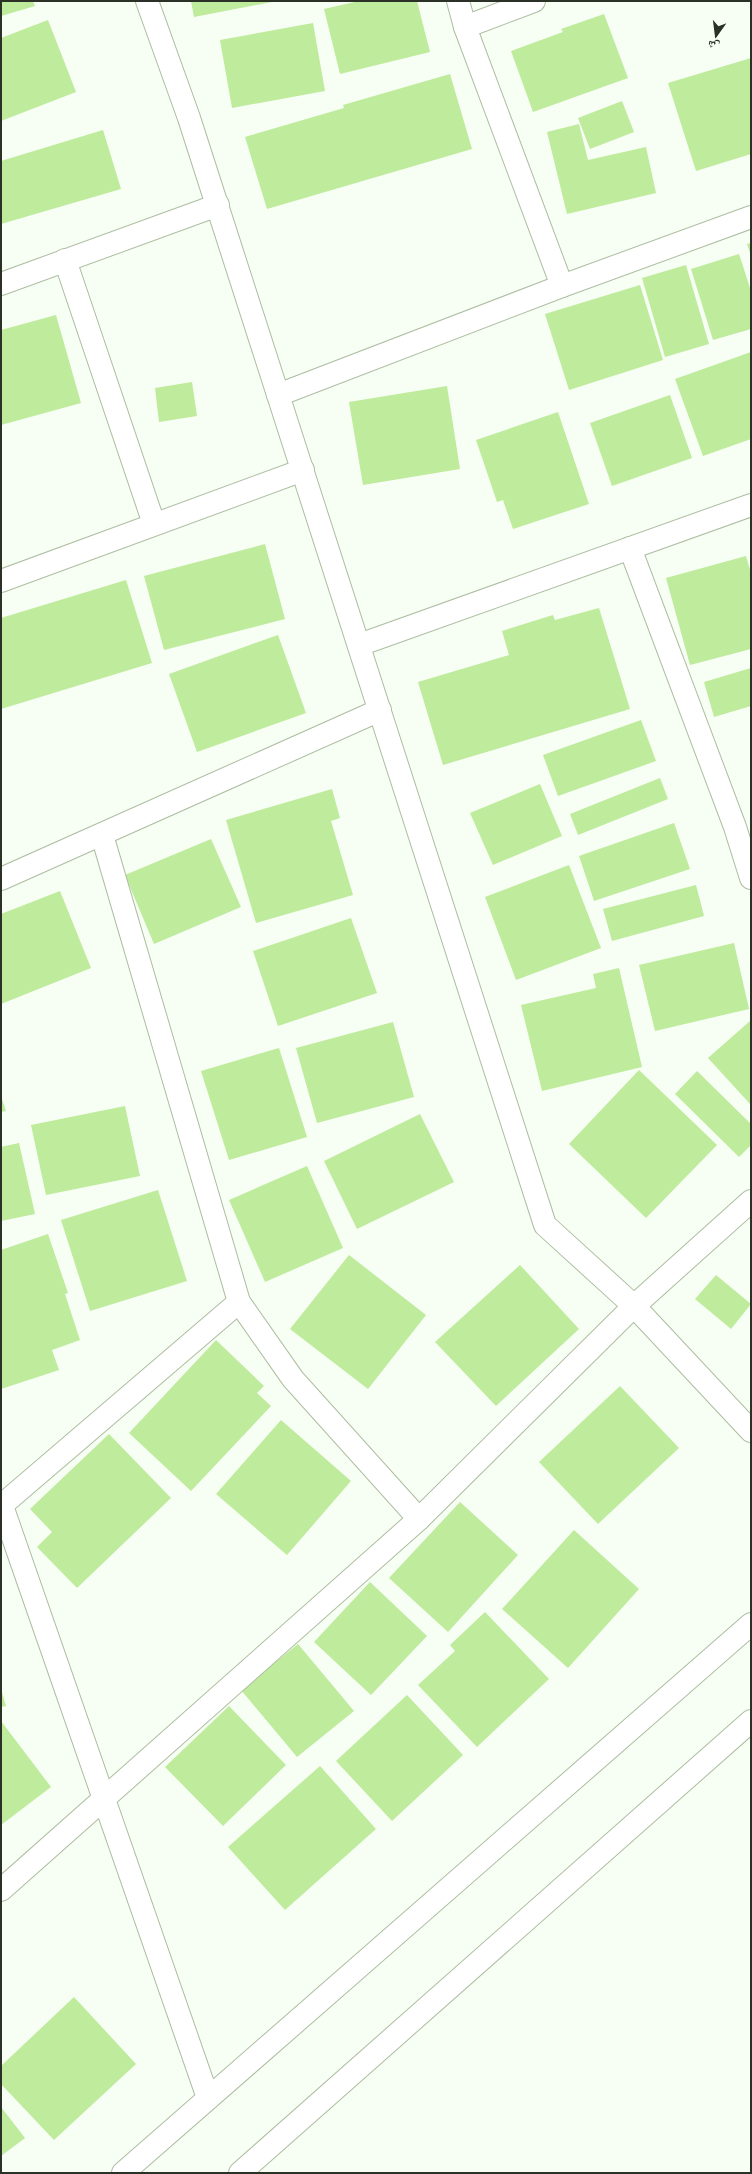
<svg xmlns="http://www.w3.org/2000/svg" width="752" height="2174" viewBox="0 0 752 2174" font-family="Helvetica,'Noto Naskh Arabic',sans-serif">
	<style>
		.building { fill: #beeb9c }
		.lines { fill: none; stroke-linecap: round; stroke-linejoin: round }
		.street-casing { stroke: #adbda1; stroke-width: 24 }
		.secondary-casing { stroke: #adbda1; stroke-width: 24 }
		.street { stroke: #fff; stroke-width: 22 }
		.secondary { stroke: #fff; stroke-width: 22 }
	</style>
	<rect width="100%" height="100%" fill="#f7fef3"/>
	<g class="building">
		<polygon points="1,1 33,1 35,6 1,16"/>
		<polygon points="191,1 272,1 272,2 194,17"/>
		<polygon points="359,1 417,1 430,52 340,74 324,9"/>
		<polygon points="604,14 628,78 533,112 511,51 563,32 561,29"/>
		<polygon points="48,20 76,92 1,121 1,38"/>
		<polygon points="313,23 325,91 232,108 220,40"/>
		<polygon points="751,58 751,154 696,171 668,83"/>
		<polygon points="450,74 472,149 267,209 245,137 344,108 343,105"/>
		<polygon points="622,101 634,132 590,149 578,118"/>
		<polygon points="579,124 588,160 646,147 656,193 567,214 547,132"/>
		<polygon points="103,130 121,189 1,224 1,161"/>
		<polygon points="751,243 751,256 747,244"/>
		<polygon points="739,254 751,291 751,329 713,340 691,269"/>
		<polygon points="686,265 709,344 665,357 642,278"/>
		<polygon points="640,285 663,360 569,390 545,314"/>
		<polygon points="56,315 81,403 1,425 1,330"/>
		<polygon points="751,352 751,439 703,456 675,379"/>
		<polygon points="192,382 197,416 159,422 155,388"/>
		<polygon points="447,386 460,469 363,485 349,402"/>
		<polygon points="670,395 692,458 612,486 590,423"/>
		<polygon points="558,412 589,504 513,529 503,500 497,502 476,440"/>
		<polygon points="265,544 285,619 164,650 144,576"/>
		<polygon points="746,556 751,573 751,649 690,665 666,578"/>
		<polygon points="126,580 152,663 1,709 1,618"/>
		<polygon points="599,608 630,709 443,765 418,682 509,655 502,631 553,615 555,620"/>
		<polygon points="278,635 306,713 197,752 169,674"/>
		<polygon points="751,668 751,706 714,717 704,682"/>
		<polygon points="641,720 656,761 558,796 543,755"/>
		<polygon points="660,778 668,799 578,835 570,814"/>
		<polygon points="540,784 562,836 493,865 470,813"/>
		<polygon points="332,789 340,818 331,821 353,895 256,923 226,820"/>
		<polygon points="674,823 690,869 594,901 579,856"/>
		<polygon points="211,839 241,907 154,944 125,875"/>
		<polygon points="569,865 601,948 516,980 485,897"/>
		<polygon points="696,885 704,916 612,941 603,909"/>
		<polygon points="60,891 91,968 1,1004 1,914"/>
		<polygon points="351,918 377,993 278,1026 253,951"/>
		<polygon points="734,943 749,1009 655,1031 639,965"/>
		<polygon points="619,968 642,1067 542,1091 521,1005 596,988 593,974"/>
		<polygon points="750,1021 751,1022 751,1105 708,1058"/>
		<polygon points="393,1022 414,1097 317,1123 296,1048"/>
		<polygon points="279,1048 307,1137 229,1160 201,1071"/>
		<polygon points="639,1070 717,1145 646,1218 569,1144"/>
		<polygon points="697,1071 751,1124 751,1145 739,1157 675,1094"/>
		<polygon points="1,1096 6,1111 1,1112"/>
		<polygon points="125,1106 140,1176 46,1195 31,1125"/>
		<polygon points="420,1114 454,1182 357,1229 324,1161"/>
		<polygon points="19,1143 35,1214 1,1221 1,1147"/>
		<polygon points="307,1166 343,1248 265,1282 229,1200"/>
		<polygon points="158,1190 187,1281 90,1311 61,1220"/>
		<polygon points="48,1234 68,1293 65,1294 80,1340 52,1350 59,1370 1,1389 1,1250"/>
		<polygon points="349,1255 426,1315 368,1389 290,1329"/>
		<polygon points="520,1265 579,1329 496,1406 435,1342"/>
		<polygon points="716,1275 751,1304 731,1329 695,1299"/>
		<polygon points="216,1340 264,1386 257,1393 271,1406 191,1491 129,1433"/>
		<polygon points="620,1386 679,1448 598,1524 539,1462"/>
		<polygon points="281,1420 351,1481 287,1555 216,1494"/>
		<polygon points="109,1434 171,1498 77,1588 37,1547 52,1532 30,1509"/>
		<polygon points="460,1502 518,1555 448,1632 389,1578"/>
		<polygon points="574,1530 639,1589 568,1668 502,1609"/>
		<polygon points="370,1582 427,1636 371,1695 314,1642"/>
		<polygon points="485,1612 549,1679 477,1747 418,1685 455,1651 450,1645"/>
		<polygon points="298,1644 354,1711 297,1757 241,1690"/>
		<polygon points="1,1689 6,1706 1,1707"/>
		<polygon points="407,1695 463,1755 392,1821 336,1761"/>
		<polygon points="229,1706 286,1765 223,1826 165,1767"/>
		<polygon points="1,1721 51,1787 1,1825"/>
		<polygon points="320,1766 376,1829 285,1910 228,1847"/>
		<polygon points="74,1997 136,2064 54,2140 1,2084 1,2066"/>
		<polygon points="1,2107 25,2138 1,2156"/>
	</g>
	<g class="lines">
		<defs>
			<g id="street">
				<polyline points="147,1 189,118 545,1225 634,1306 751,1431"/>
				<polyline points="458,1 465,27 562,286"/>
				<polyline points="465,27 534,1"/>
				<polyline points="65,260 154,524"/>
				<polyline points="1,284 218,205"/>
				<polyline points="278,395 562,286 751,217"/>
				<polyline points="630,548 735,827 751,878"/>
				<polyline points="1,581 303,470"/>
				<polyline points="359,645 751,505"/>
				<polyline points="102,835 239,1302 293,1379 419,1519"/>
				<polyline points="1,879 380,710"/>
				<polyline points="1,1503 208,2098"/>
				<polyline points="2,1505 239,1302"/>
				<polyline points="1,1890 419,1519 634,1306 751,1201"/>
			</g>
			<g id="secondary">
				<polyline points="123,2173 751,1624"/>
				<polyline points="240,2173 751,1721"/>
			</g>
		</defs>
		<use href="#street" class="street-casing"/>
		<use href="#secondary" class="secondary-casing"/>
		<use href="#street" class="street"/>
		<use href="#secondary" class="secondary"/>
	</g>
	<rect width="752" height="2174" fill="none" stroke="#2b3126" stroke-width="4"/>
	<g transform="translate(716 36) rotate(194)" stroke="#f7fef3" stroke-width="3" paint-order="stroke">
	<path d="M0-3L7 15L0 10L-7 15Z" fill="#2b3126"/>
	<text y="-6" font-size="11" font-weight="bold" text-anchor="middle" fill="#2b3126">ش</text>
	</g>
</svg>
